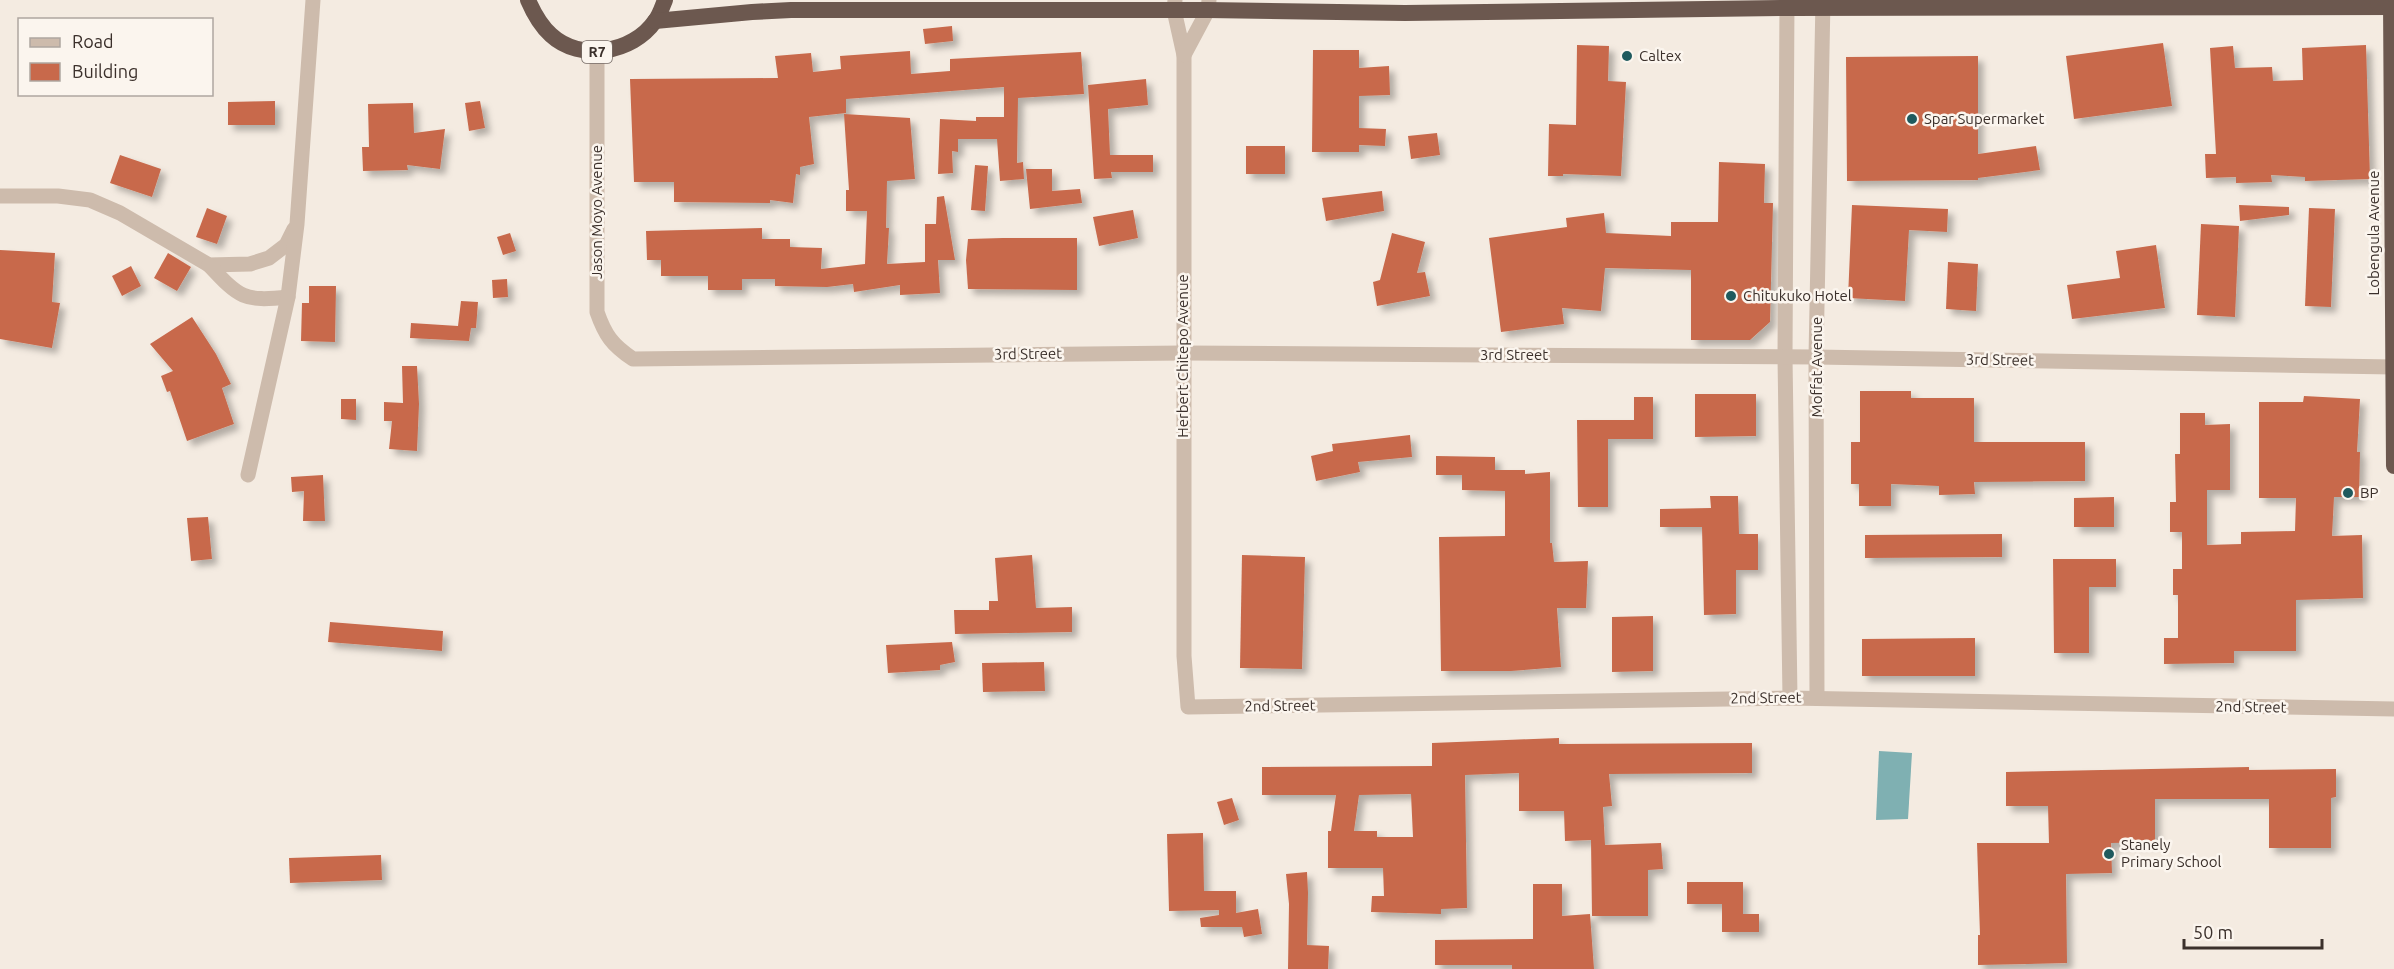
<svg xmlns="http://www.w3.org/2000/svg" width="2394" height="969" viewBox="0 0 2394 969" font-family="Ubuntu,sans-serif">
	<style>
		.water { fill: #7fb0b2 }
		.building { fill: #c8694b; fill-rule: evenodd; filter: url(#shadow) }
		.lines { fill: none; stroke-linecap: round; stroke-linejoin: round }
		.minor { stroke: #cdbbac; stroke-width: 15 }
		.trunk { stroke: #6c584f; stroke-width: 16 }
		.poi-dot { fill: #1f5a5e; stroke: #fbf5ee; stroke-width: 2 }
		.labels { text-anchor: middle; stroke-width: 5; stroke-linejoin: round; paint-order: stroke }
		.shield { fill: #fbf5ee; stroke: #756b66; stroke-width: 1.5 }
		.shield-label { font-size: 14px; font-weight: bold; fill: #3b302b }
		.poi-label { font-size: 15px; fill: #3b302b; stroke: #fbf5ee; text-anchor: start }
		.street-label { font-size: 15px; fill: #3b302b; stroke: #fbf5ee }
	</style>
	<defs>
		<filter id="shadow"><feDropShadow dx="5.5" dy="5.5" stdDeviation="3" flood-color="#0004"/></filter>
	</defs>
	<rect width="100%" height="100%" fill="#f4ebe1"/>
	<polygon class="water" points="1879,751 1912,753 1908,819 1876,820"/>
	<g class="building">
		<polygon points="952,26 953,41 925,44 923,29"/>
		<polygon points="2163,43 2172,106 2074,119 2066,56"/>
		<polygon points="1577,45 1609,46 1608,81 1626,82 1621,176 1563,174 1563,176 1548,176 1549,124 1576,125"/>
		<polygon points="2366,45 2370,179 2305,181 2305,177 2271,175 2272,182 2236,183 2236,177 2206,178 2205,154 2216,154 2210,48 2233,46 2235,68 2272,67 2273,81 2303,80 2302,48"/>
		<polygon points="1313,50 1359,50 1359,68 1389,66 1390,95 1359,96 1359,128 1386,129 1385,146 1359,145 1359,152 1312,152"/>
		<polygon points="910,51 911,74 950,71 950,59 1081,52 1084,94 1018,98 1017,163 1023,162 1024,179 1000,181 997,139 958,139 958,152 952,151 953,173 938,174 940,119 976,121 976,117 1004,117 1004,87 846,99 846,113 809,117 814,164 800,167 800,175 796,174 793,203 770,200 770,203 674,202 674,182 634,182 630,79 778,78 775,56 811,53 813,72 841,69 840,56"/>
		<polygon points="1978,56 1978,154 2036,146 2040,170 1978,178 1978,180 1847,181 1846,57"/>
		<polygon points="1146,79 1148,105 1108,109 1110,155 1153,155 1153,172 1111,172 1112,178 1094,179 1088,85"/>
		<polygon points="275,101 275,125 228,125 228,102"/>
		<polygon points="480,101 485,128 469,131 465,103"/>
		<polygon points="413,103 414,133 445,129 440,169 407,165 408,170 363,171 362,147 369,147 368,104"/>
		<polygon points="844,114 910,118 915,179 887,181 886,228 889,228 887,264 925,262 925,224 936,224 937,197 944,196 955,260 938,260 940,293 900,295 900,285 854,292 853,284 827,287 775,286 775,279 742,279 742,290 708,290 708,276 661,276 661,260 647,260 646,231 762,228 762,239 790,239 790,247 822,248 821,269 865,264 867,211 846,211 846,190 849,190"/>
		<polygon points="1437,133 1440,155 1411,159 1408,136"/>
		<rect x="1246" y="146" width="39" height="28"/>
		<polygon points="120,155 161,169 152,197 110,183"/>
		<polygon points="1719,162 1765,164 1764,203 1773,203 1770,322 1750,340 1691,340 1691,270 1605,268 1601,311 1562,308 1564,324 1501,332 1489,238 1567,227 1566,218 1604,213 1606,233 1671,236 1671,222 1718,222"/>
		<polygon points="975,165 988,166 985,211 971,210"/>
		<polygon points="1026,169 1052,169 1052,191 1080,189 1082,203 1030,209"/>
		<polygon points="1382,191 1384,211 1326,221 1322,198"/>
		<polygon points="1852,205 1948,209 1947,232 1909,230 1905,301 1848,298"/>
		<polygon points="2239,205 2289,207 2289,215 2240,221"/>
		<polygon points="207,208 227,216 217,244 196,237"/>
		<polygon points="2309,208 2335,209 2331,307 2305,306"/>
		<polygon points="1133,210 1138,238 1099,246 1093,217"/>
		<polygon points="2201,224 2239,226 2235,317 2197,315"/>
		<polygon points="510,233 516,251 503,255 497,237"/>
		<polygon points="1392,233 1425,242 1417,273 1425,272 1430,296 1377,306 1373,282 1380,280"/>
		<polygon points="1003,238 1077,238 1077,290 968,289 966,260 968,239"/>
		<polygon points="2156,245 2165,308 2072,319 2067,285 2120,278 2116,251"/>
		<polygon points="0,250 55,253 52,302 60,303 52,348 0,339"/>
		<polygon points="168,253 191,267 177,291 154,278"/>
		<polygon points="1948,262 1978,264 1976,311 1946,309"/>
		<polygon points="131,266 141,286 122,296 112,276"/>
		<polygon points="507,279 508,297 493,298 492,280"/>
		<polygon points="309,286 336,286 335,342 301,341 302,303 309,303"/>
		<polygon points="461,301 478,302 476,328 471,328 469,341 410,338 411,323 458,326"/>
		<polygon points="192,317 216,354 231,384 222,388 234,424 187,441 170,391 167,392 161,376 173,371 150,344"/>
		<polygon points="402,366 417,366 419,404 417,451 389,449 392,421 384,421 384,402 403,403"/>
		<polygon points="1860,391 1911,391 1911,398 1974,398 1974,442 2085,442 2085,481 1974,482 1975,494 1939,495 1939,486 1891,484 1891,506 1859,506 1859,484 1851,484 1851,442 1860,442"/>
		<polygon points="1695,394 1756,394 1756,436 1695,437"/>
		<polygon points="2304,396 2360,399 2357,452 2360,452 2359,497 2334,497 2332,536 2362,535 2363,598 2296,600 2296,651 2234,651 2234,663 2164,664 2164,638 2178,638 2178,595 2173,595 2173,569 2182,569 2182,532 2170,532 2170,502 2176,502 2175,454 2180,454 2180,413 2205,413 2205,425 2230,424 2230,490 2207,490 2207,545 2241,544 2241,532 2295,531 2296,498 2259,498 2259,402 2303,402"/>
		<polygon points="1634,397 1653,397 1653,439 1608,439 1608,507 1578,507 1577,420 1634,420"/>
		<polygon points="341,399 356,399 356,420 341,419"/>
		<polygon points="1410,435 1412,457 1358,462 1360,472 1316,481 1311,456 1333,451 1332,444"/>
		<polygon points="1436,456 1495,457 1495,470 1525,470 1525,474 1550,472 1550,543 1552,543 1554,562 1588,561 1586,608 1557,608 1561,667 1511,671 1441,671 1439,537 1505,536 1505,491 1462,490 1462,475 1436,475"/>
		<polygon points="323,475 325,521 303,521 304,491 292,492 291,477"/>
		<polygon points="1710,496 1738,496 1739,534 1758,534 1758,570 1736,570 1736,614 1704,615 1702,527 1660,527 1660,509 1711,508"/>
		<polygon points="2114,497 2114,527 2074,527 2074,498"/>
		<polygon points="208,517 212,559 191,561 187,518"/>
		<polygon points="2002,534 2002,557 1865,558 1865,535"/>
		<polygon points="1032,555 1036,608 1072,607 1072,632 955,634 954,610 989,610 989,601 998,601 995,558"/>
		<polygon points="1242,555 1305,557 1302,669 1240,668"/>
		<polygon points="2053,559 2116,559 2116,587 2089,587 2089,653 2054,653"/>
		<polygon points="1653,616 1653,671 1612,672 1612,617"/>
		<polygon points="330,622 443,631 442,651 328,642"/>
		<polygon points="1975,638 1975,676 1862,676 1862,639"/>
		<polygon points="952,642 955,662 940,665 940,670 888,673 886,645"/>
		<polygon points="1044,662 1045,691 983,692 982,663"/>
		<path d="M1559,738V744L1752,743V773L1609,774L1612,806L1603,807L1605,845L1661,843L1663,869L1648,870V916H1592L1591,840L1565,841L1564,811H1519V773L1465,775L1467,908L1441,909V914L1371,912L1372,896H1384L1383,868H1328V831H1331L1336,795H1262V767L1432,766V743ZM1411,794L1413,837H1377V831H1354L1359,795Z"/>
		<polygon points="2249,767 2249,770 2336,769 2336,797 2331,798 2331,848 2269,848 2269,799 2155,799 2155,842 2111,843 2112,873 2066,874 2067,963 1978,965 1978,935 1980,935 1977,843 2049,843 2048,806 2006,806 2006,772"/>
		<polygon points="1232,798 1239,820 1224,825 1217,802"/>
		<polygon points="1203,833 1204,891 1236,891 1236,913 1258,909 1262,934 1244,937 1242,927 1201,927 1200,918 1219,915 1219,910 1169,911 1167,834"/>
		<polygon points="381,855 382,880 290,883 289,858"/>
		<polygon points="1307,872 1308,893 1307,945 1329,946 1328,969 1288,969 1289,904 1286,874"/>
		<polygon points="1687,882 1743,882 1743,914 1759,914 1759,932 1722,932 1722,904 1687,904"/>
		<polygon points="1533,884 1562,884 1562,916 1590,914 1594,969 1512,969 1512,965 1435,965 1435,940 1533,939"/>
	</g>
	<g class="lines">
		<g class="minor">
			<polyline points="1175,0 1174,10 1184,55 1184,656 1188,707 1790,698 2394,709"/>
			<polyline points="1787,0 1785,357 1790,698"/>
			<path d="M597,52V312C605,335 612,345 633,359L1183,353L1816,357L2394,367"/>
			<polyline points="1184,55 1208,10 1209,0"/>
			<polyline points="0,196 58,196 90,200 120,213 209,265 250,264 269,258 286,245 294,229"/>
			<path d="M209,265C239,297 243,302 288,297"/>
			<polyline points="248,475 288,297 297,224 313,0"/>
			<polyline points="1817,698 1816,357 1823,0"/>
		</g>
		<g class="trunk">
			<path d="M528,0C534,14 540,25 551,35C580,62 633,53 655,21C660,15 662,7 665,0"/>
			<polyline points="2391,0 2394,466"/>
			<polyline points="655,21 752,12 791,10 1208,10 1405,13 1787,8 2394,7"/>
		</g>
	</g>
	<g class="poi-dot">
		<circle cx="1627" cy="56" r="6"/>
		<circle cx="1912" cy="119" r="6"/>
		<circle cx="1731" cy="296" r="6"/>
		<circle cx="2348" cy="493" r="6"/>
		<circle cx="2109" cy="854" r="6"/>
	</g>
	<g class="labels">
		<rect class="shield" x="582" y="41" width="30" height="22" rx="4.5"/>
		<g class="shield-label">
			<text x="597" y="57">R7</text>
		</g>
		<g class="poi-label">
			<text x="1639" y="61">Caltex</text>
			<text x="1924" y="124">Spar Supermarket</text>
			<text x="1743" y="301">Chitukuko Hotel</text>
			<text x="2360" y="498">BP</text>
			<text x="2121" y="850">Stanely<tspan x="2121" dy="17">Primary School</tspan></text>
		</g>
		<g class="street-label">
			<text transform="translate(597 212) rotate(-90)" y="5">Jason Moyo Avenue</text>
			<text transform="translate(2374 233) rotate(-90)" y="5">Lobengula Avenue</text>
			<text transform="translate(1028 354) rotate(-1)" y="5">3rd Street</text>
			<text x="1514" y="360">3rd Street</text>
			<text transform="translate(1183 356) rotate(-90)" y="5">Herbert Chitepo Avenue</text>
			<text transform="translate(2000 360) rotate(1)" y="5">3rd Street</text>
			<text transform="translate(1817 367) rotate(-90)" y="5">Moffat Avenue</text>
			<text transform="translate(1766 698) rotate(-1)" y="5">2nd Street</text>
			<text transform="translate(1280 706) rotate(-1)" y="5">2nd Street</text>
			<text transform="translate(2251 707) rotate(1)" y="5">2nd Street</text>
		</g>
	</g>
	<rect x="18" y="18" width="195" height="78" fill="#fbf5ee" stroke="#aea6a0" stroke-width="1.5"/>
	<rect x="30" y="38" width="30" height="9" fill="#cdbbac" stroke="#aea6a0" stroke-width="1.5"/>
	<text x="72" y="48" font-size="18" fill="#3b302b">Road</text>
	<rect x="30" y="63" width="30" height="18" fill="#c8694b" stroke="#aea6a0" stroke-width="1.5"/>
	<text x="72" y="78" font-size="18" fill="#3b302b">Building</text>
	<path d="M2184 939v9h138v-9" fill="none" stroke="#3b302b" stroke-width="3"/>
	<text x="2193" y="939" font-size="18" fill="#3b302b" stroke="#fbf5ee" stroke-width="4.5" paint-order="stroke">50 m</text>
</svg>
